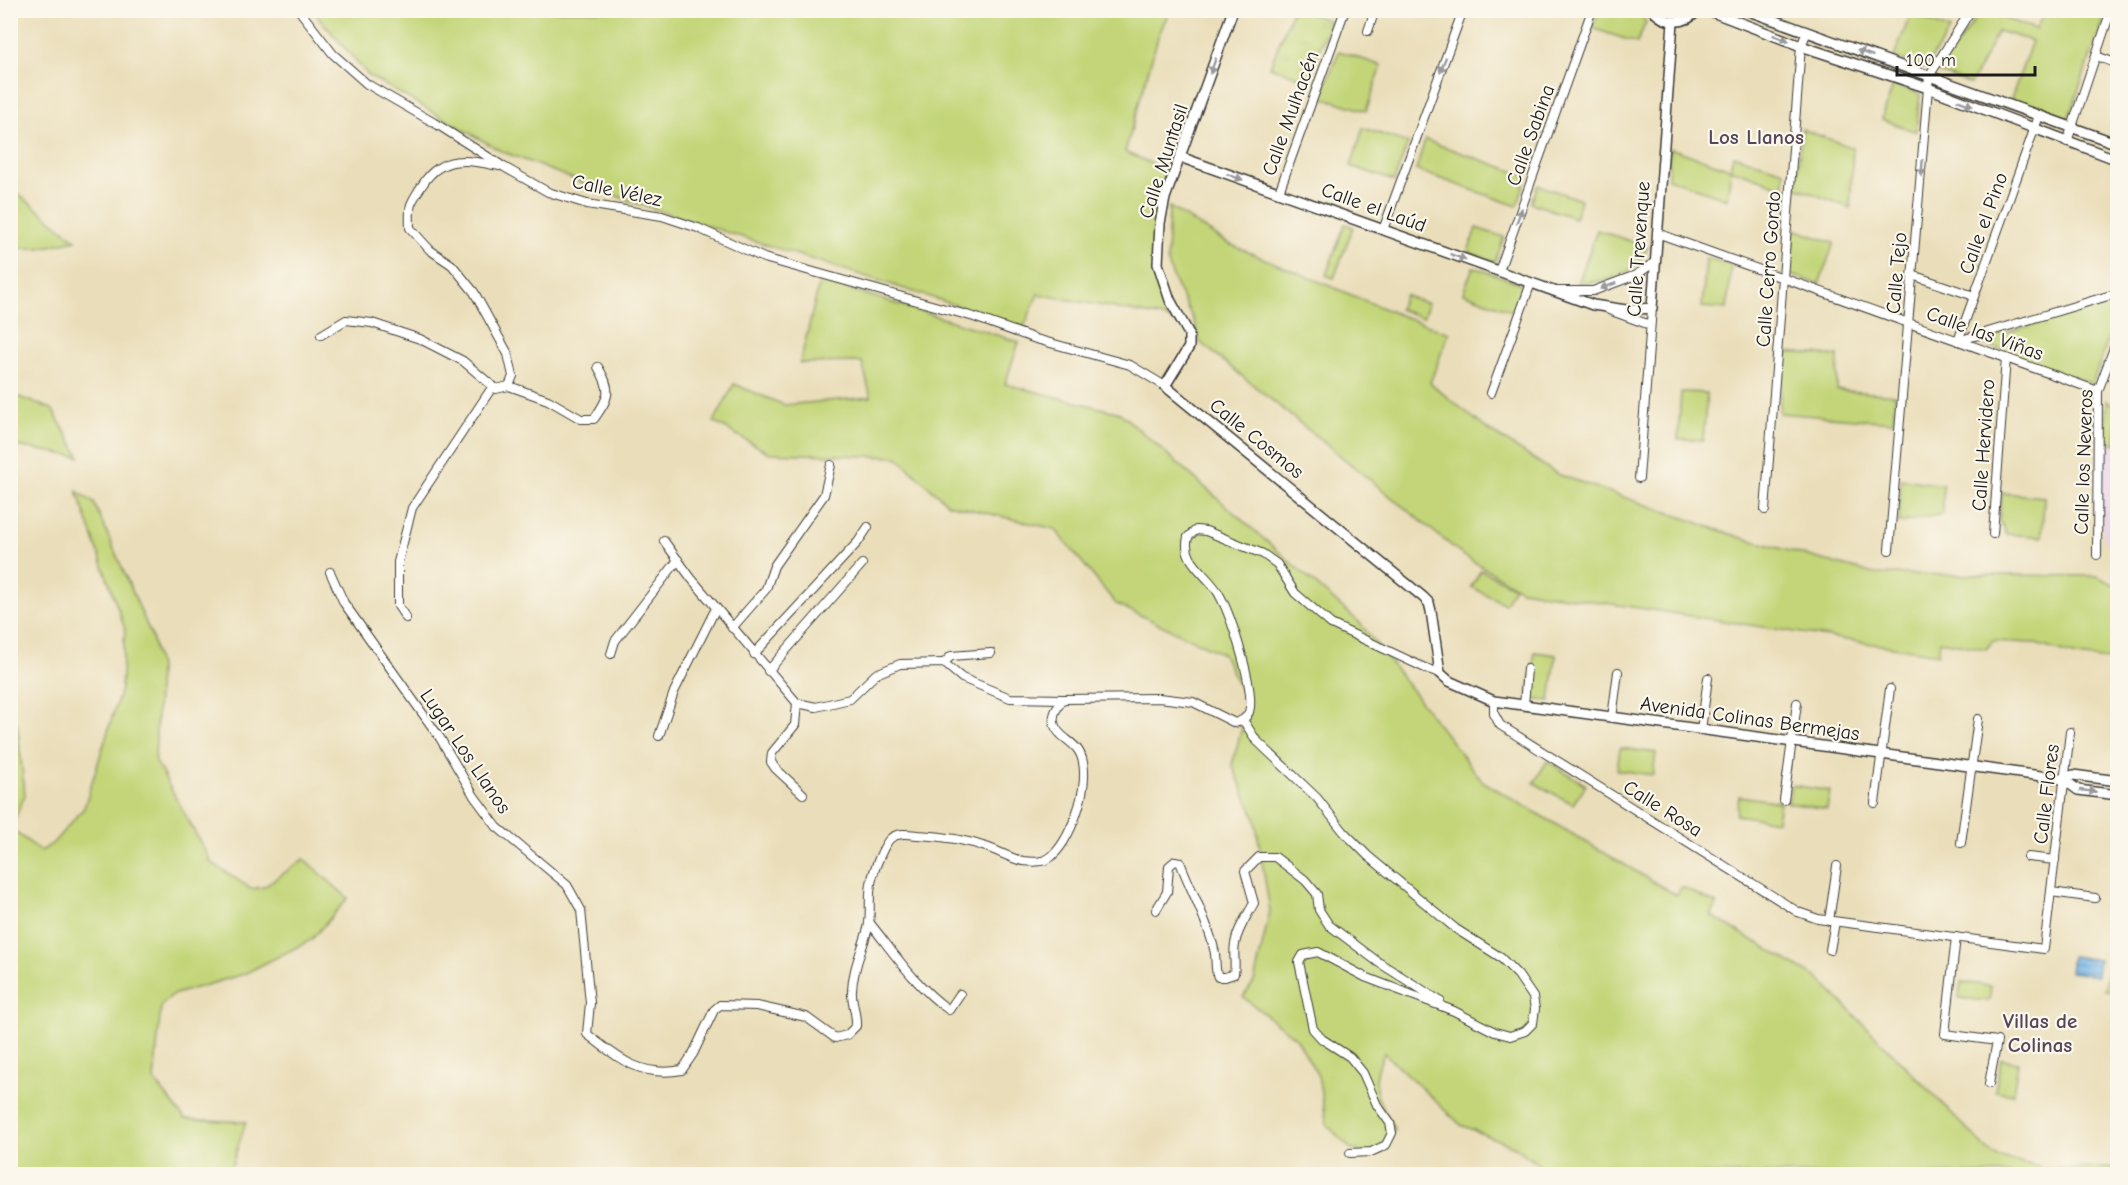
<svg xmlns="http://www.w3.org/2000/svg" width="2128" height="1185" viewBox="0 0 2128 1185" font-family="'Comic Neue',sans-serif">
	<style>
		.built { fill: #e8d2ee }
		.green { fill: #c3d578; stroke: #70784a; stroke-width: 1.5 }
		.park { fill: url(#park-tufts); stroke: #70784a; stroke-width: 1.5 }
		.water { fill: url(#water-rules); stroke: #476882; stroke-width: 1.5 }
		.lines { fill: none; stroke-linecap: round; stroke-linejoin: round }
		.minor-casing { stroke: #3b3934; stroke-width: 10 }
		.tertiary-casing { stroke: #3b3934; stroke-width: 12 }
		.minor { stroke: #fff; stroke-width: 8 }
		.tertiary { stroke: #fff; stroke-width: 9 }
		.oneway { fill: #999 }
		.labels { text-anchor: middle; stroke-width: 4.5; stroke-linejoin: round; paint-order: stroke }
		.street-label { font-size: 20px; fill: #1c1c1c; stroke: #fbf7ec }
		.neighbourhood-label { font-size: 21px; font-weight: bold; fill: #54475a; stroke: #fbf7ec }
	</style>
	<defs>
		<pattern id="park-tufts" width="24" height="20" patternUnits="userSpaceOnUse" patternTransform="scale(1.5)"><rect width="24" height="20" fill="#c3d578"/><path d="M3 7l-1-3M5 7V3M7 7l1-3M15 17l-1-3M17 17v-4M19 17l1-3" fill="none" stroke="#a7b667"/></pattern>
		<pattern id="water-rules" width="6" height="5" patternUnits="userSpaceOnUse" patternTransform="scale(1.5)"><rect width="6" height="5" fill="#72b5e7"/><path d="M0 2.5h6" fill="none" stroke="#5d92ba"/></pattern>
	</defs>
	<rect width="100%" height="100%" fill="#fbf7ec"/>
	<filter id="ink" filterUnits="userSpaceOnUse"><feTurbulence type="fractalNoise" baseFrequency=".0167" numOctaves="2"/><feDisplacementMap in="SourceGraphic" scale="12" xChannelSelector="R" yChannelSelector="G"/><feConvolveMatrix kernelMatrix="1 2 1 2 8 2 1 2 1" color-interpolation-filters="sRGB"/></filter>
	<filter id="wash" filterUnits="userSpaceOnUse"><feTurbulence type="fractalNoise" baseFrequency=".008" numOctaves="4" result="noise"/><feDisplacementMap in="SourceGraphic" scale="24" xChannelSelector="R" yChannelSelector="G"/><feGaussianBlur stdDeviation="1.35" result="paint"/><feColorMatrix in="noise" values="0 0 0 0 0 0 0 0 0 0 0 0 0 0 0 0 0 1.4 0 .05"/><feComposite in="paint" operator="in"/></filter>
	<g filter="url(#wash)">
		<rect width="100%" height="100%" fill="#eadeba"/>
		<polygon class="built" points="2103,442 2117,447 2117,583 2112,581 2113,552 2110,546 2103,540"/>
		<g class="green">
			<polygon points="313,11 1169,11 1158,37 1125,152 1171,172 1157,206 1155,268 1159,289 1179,325 1163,317 1038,294 1024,327 635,203 501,151 369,76"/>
			<polygon points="1599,11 1638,11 1646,22 1637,43 1592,28"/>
			<polygon points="1981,11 2036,29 2045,11 2107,11 2068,119 2011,99 2032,41 1998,31 1971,84 1938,72"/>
			<polygon points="1911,13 1950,30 1925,68 1894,57"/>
			<polygon points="1339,51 1382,66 1366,111 1321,97"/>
			<polygon points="1893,85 1920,94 1916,132 1882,119"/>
			<polygon points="1363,128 1408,143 1394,181 1351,166"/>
			<polygon points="1802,129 1853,148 1850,208 1796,187"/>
			<polygon points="1425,140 1527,176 1517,206 1416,170"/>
			<polygon points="1670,148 1730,169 1733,155 1784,171 1784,188 1731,169 1727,199 1668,178"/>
			<polygon points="1538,185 1581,200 1575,218 1531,203"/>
			<path d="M11,188L76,240C56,244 29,254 11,244Z"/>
			<polygon points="1169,207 1229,244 1397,314 1449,333 1430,383 1487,429 1557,474 1739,537 1874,574 2097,576 2117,586 2117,661 2077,656 2032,643 1993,641 1986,649 1940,641 1938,654 1521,590 1464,556 1200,342 1194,321 1175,283 1167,260"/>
			<polygon points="1345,224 1353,227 1334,278 1326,275"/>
			<polygon points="1476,228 1504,237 1495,262 1468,252"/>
			<polygon points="1794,229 1834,243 1819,284 1788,274"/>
			<path d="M1597,230L1648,247C1636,276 1607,281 1578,284Z"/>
			<polygon points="1706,258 1731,265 1727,309 1702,307"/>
			<polygon points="1473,267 1525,285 1515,312 1463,293"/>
			<path d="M820,280L1019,342L1005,384L1120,413L1360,623L1482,781L1676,895L1682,887L1717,904L1710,915L1819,979L1993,1155L2045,1169L2117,1168V1174H1662L1657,1169L1604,1165L1572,1174H1551L1515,1147L1461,1125L1384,1053C1368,1090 1377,1097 1395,1130L1380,1154L1352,1150L1327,1125L1318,1076L1297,1039L1243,997L1254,982L1270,911L1255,818L1232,765L1248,705L1223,654L1116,604L1055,529L948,504L897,457L769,453L714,422L734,384L784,405L871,397L862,362L800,363Z"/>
			<polygon points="1405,295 1428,304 1423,318 1399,309"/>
			<polygon points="2117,300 2117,315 2092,384 1977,341"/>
			<polygon points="1784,352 1838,356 1837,390 1895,395 1893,422 1779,413"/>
			<polygon points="11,390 13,395 52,409 80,457 11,445"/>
			<polygon points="1681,392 1707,393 1703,440 1678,439"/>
			<polygon points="2107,400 2117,407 2117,444 2105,439"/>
			<polygon points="1901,479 1943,485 1943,514 1899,523"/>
			<polygon points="77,491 94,503 152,637 159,667 155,760 211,862 251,889 264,887 304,859 348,898 311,940 244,974 172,995 161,1006 154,1080 185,1119 246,1122 229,1174 11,1174 11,829 41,851 53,843 84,808 121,689 125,629"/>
			<polygon points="2002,493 2044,497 2042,537 2006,534 2004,527 1999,522"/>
			<polygon points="1481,570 1514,587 1505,604 1471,587"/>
			<polygon points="1535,652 1556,655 1550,701 1531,699 1528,695"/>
			<polygon points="11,714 17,724 25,795 11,827"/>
			<polygon points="1620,748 1656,753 1653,775 1617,770"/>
			<polygon points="1547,761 1586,785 1573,804 1534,783"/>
			<polygon points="1791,785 1830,791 1827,809 1788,803"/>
			<polygon points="1739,796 1780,802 1777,821 1736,815"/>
			<polygon points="2110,951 2117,952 2117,992 2105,990"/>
			<polygon points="1961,982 1991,986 1989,1001 1959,998"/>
			<polygon points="2001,1059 2018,1062 2013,1094 1995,1091"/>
		</g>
		<polygon class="park" points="1292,11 1302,11 1330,21 1308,80 1270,67"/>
		<polygon class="water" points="2072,956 2099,960 2097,976 2070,972"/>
	</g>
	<g filter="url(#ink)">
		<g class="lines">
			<defs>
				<g id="minor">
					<polyline points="299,10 333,54 367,84 438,125 504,167 548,192 587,204 662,216 698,228 764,258 974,317 1036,339 1130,365 1165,386"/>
					<polyline points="1368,31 1375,10"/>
					<polyline points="2096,56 2118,64"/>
					<polyline points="2067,142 2111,10"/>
					<polyline points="1279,192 1345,10"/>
					<polyline points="1383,230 1463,10"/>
					<polyline points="1657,233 2098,391"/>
					<polyline points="1499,271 1592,10"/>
					<polyline points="1912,275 1974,296"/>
					<polyline points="1558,291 1593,291 1636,275 1655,262"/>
					<polyline points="1609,310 1650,325"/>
					<path d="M321,335L346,320L372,323L420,339L463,361L496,389L509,386L513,376L508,354L474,292L452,265L430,250L410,228C409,204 409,205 423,184C442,154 469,160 499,166"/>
					<polyline points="1958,341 2039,116"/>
					<polyline points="1958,341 2118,293"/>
					<path d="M509,386L548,400L581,419H594C610,396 612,391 598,367"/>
					<polyline points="1491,393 1531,283"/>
					<polyline points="1639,478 1652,308"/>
					<polyline points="1765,510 1801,46 1807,32"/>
					<polyline points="1993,534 2006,358"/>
					<polyline points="664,541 691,578 797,703 816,707 850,699 876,674 900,664 944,663 962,678 1010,698 1063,699"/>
					<polyline points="1889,550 1929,76 1971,10"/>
					<polyline points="2097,555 2098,391 2118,337"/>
					<path d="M330,572L344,603L440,738L474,796L497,827L567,885L581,910L590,1003L587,1034C618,1058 641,1078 682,1070L693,1054L714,1010L720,1005L757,1006L806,1017L835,1038L847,1035L856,1026C857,1013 851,1002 852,990C853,966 864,947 869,924C871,909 868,893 872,879C874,870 884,843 891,838C899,832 909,834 918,835C941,836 967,840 989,848C1000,852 1012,859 1023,861C1033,862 1046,863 1053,855C1073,837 1095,774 1078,750C1071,740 1057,736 1054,723C1052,713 1058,707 1063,699L1159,698L1193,702L1235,723C1241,721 1246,719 1249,712C1256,691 1231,616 1220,596C1210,575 1181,563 1188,537L1196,530L1206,531L1263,554L1277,564L1295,593L1331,624L1425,668L1440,673"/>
					<polyline points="406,618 398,606 398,562 412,508 493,386"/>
					<polyline points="732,628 766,589 774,566 824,495 831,465"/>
					<polyline points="611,654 615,641 678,560"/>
					<polyline points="754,654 858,542 868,527"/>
					<polyline points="944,663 951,656 991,653"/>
					<polyline points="768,671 862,564"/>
					<polyline points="1494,701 1494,714 1500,725 1798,912 1818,919 2044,949 2070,732"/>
					<polyline points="797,703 795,725 772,753 771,762 775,768 803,794"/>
					<polyline points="1524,705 1527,669"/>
					<polyline points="1612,718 1618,672"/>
					<polyline points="1243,720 1256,740 1317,798 1344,832 1368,856 1456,929 1500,957 1518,975 1533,997 1535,1009 1533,1023 1525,1031 1510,1036 1495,1032 1454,1011 1365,977 1318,952 1303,955 1299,962 1313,1029 1322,1039 1350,1057 1363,1073 1377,1105 1390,1123 1392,1133 1386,1145 1371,1152 1350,1153"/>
					<polyline points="1701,730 1708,678"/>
					<polyline points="659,736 674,692 716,608"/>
					<polyline points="1784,800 1797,703"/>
					<polyline points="1875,803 1890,689"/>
					<polyline points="1961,843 1978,719"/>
					<polyline points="2028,857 2055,860"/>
					<polyline points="2051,892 2095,898"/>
					<path d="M1156,910L1167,892L1169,866L1175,861L1180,862C1191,891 1207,919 1214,949C1217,959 1214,968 1218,977H1225L1234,974C1236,964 1233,954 1235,944C1237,930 1247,916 1254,903L1245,871L1259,857H1275L1305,880L1317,894L1319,910L1329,925L1378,962L1440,1001"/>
					<polyline points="1829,921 1837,866"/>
					<path d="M869,922C894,953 916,987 949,1010L960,994"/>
					<polyline points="1956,937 1945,1034 1997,1041 1989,1084"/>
					<polyline points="1830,950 1835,922"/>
				</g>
				<g id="tertiary">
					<polyline points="1233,10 1165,198 1160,223 1158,264 1170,300 1189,334 1189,347 1165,386 1423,597 1429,603 1431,611 1440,673 1449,681 1494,701 2063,779 2073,775 2118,781"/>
					<path d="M1653,10C1665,25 1686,25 1698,10"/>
					<polyline points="1707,10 1801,46 1928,88 2118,160"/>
					<polyline points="1746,10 2118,144"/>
					<polyline points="1180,157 1593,305 1626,310 1652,308 1673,22"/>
					<polyline points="2063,779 2078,790 2118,795"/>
				</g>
			</defs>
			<use href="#minor" class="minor-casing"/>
			<use href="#tertiary" class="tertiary-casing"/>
			<use href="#minor" class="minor"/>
			<use href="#tertiary" class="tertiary"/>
		</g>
		<defs><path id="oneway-solid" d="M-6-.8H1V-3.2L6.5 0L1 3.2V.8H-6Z" transform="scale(1.5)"/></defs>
		<g class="oneway">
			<use href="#oneway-solid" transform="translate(1781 38) rotate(20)"/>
			<use href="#oneway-solid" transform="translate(1865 53) rotate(-160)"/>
			<use href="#oneway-solid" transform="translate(1443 65) rotate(110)"/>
			<use href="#oneway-solid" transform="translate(1213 66) rotate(110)"/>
			<use href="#oneway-solid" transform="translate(1965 103) rotate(21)"/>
			<use href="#oneway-solid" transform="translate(1922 168) rotate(95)"/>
			<use href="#oneway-solid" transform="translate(1235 177) rotate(20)"/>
			<use href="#oneway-solid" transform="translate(1519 216) rotate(-70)"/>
			<use href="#oneway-solid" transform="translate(1458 257) rotate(20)"/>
			<use href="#oneway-solid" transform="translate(1608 286) rotate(159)"/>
			<use href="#oneway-solid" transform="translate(2088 791) rotate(6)"/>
		</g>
	</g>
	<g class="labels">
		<g class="street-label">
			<text transform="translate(1290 113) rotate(-70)" y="7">Calle Mulhacén</text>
			<text transform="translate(1530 135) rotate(-70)" y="7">Calle Sabina</text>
			<text transform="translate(1163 161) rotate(-72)" y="7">Calle Muntasil</text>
			<text transform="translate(617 190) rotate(12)" y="7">Calle Vélez</text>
			<text transform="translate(1374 207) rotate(20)" y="7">Calle el Laúd</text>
			<text transform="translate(1983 223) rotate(-70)" y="7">Calle el Pino</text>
			<text transform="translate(1638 249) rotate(-86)" y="7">Calle Trevenque</text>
			<text transform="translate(1768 269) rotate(-86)" y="7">Calle Cerro Gordo</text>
			<text transform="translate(1896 273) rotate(-85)" y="7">Calle Tejo</text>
			<text transform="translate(1985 333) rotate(20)" y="7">Calle las Viñas</text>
			<text transform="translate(1257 438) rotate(39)" y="7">Calle Cosmos</text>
			<text transform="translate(1983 445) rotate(-86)" y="7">Calle Hervidero</text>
			<text transform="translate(2083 462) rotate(-88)" y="7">Calle los Neveros</text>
			<text transform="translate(1750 718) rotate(8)" y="7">Avenida Colinas Bermejas</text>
			<text transform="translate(466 751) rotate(56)" y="7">Lugar Los Llanos</text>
			<text transform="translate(2046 794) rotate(-83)" y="7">Calle Flores</text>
			<text transform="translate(1663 808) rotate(32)" y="7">Calle Rosa</text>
		</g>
		<g class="neighbourhood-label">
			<text x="1756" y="144">Los Llanos</text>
			<text x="2040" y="1028">Villas de<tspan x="2040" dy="24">Colinas</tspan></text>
		</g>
	</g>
	<rect width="2128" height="1185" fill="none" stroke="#fbf7ec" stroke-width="36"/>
	<path d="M1897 66v9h138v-9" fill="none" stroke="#1c1c1c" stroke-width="3"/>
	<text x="1906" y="66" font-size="18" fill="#1c1c1c" stroke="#fbf7ec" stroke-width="4.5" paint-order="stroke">100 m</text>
</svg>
